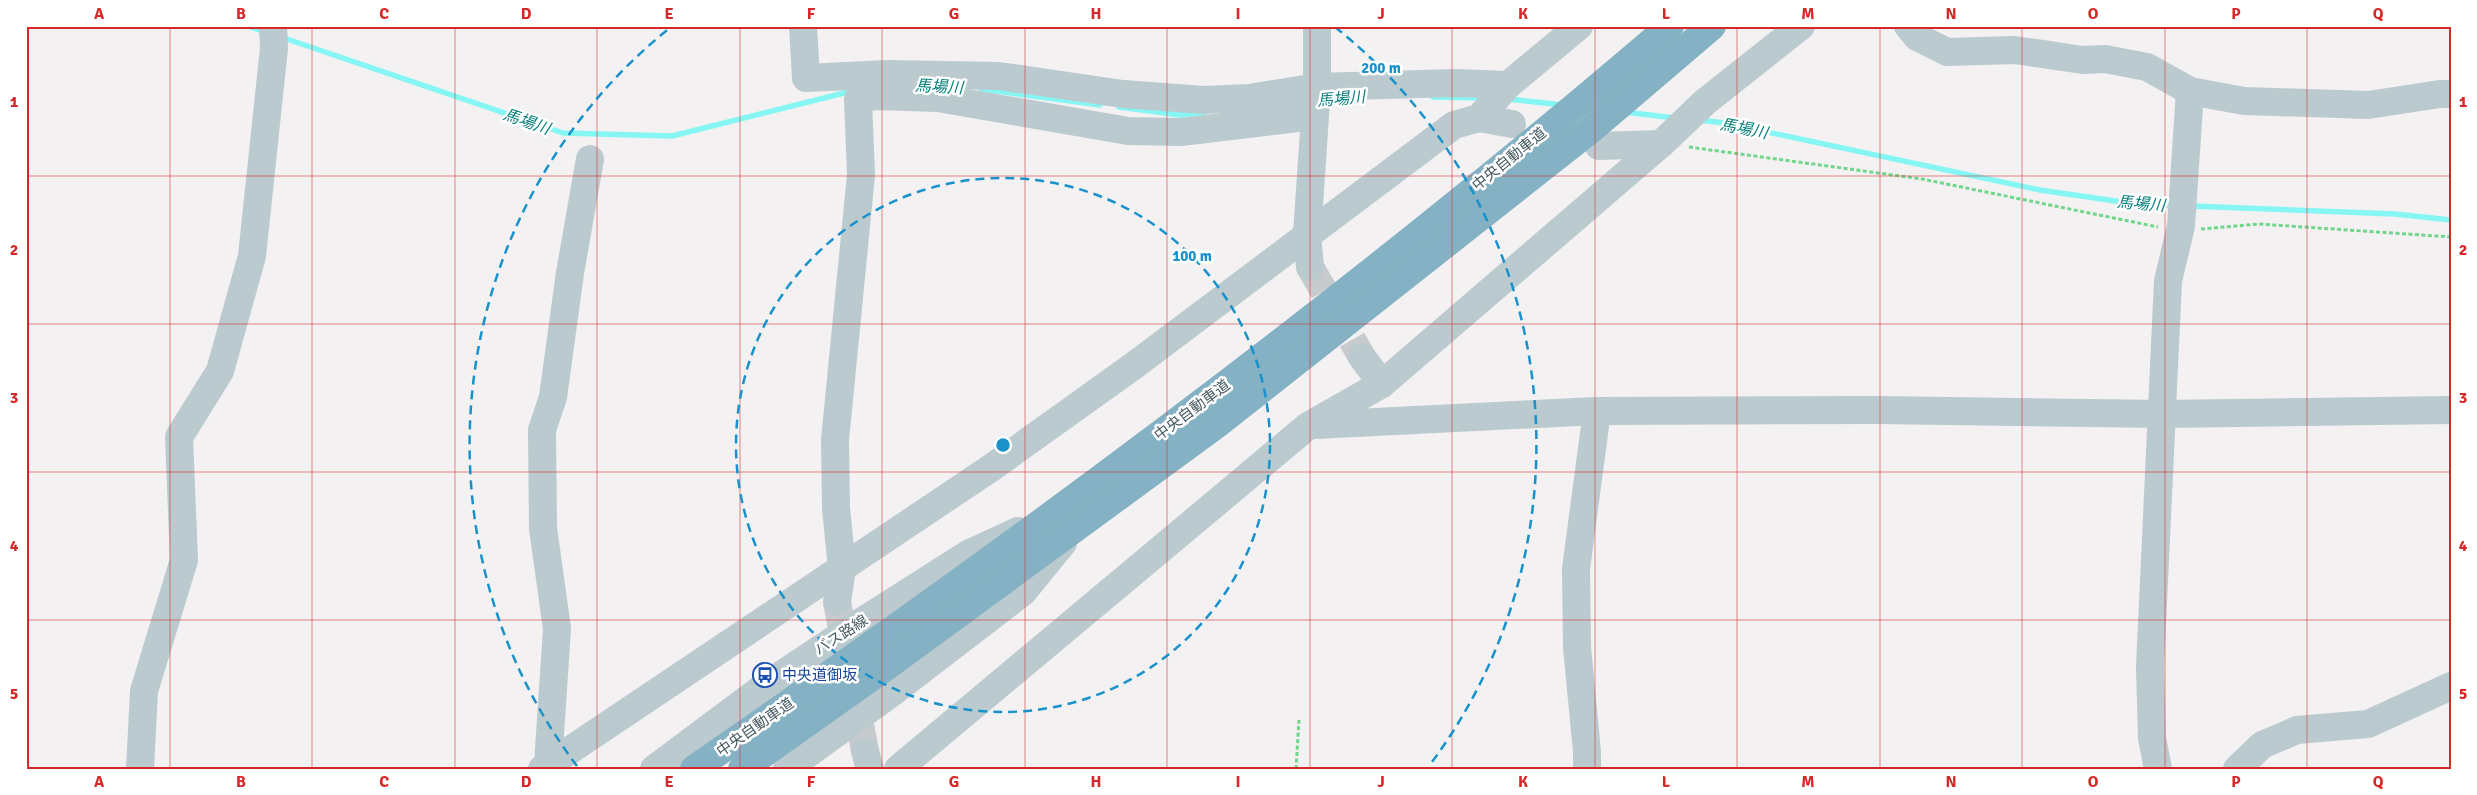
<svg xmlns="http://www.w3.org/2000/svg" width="2477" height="795" viewBox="0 0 2477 795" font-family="Signika,'Noto Sans JP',sans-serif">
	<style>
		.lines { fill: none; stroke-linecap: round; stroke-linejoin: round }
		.stream { stroke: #85f6f3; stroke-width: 5.5 }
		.minor-tunnel { stroke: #c8cbcd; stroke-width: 28; stroke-dasharray: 28 14; stroke-linecap: butt }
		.path { stroke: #70d68c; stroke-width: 3; stroke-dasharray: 4 2.5; stroke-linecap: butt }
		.minor { stroke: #bacacf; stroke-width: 28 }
		.highway { stroke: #84b2c4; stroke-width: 28 }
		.grid { fill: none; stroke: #d62828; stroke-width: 1; stroke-opacity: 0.55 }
		.ring { fill: none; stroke: #1991cb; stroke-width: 2.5; stroke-dasharray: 9 6 }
		.labels { text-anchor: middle; stroke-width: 5; stroke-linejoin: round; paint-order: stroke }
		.street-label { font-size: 15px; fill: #465a61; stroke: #fff }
		.transit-label { font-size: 15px; fill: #164399; stroke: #fff; text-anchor: start }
		.water-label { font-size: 16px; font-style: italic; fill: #067f7c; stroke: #fff }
		.centre { fill: #1991cb; stroke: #fff; stroke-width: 2.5 }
		.ring-label { font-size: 15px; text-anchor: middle; font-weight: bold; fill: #1991cb; stroke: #fff; stroke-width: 5; stroke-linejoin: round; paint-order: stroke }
		.neatline { fill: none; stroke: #d62828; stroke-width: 2 }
		.grid-label { font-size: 16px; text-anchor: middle; font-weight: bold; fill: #d62828 }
	</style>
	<rect width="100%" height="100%" fill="#f3f1f1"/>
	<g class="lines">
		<g class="stream">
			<polyline points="248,26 265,32"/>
			<polyline points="281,37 563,133 672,136 852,91"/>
			<polyline points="981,89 1100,105"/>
			<polyline points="1433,97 1486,98"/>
			<polyline points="1508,99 1563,105"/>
			<polyline points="1119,107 1180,115 1204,113"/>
			<polyline points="1624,112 1675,118"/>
			<polyline points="1699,120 1725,123 2040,190 2136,204 2176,206"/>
			<polyline points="2191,206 2395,214 2451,220"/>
		</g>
		<g class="minor-tunnel">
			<polyline points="1310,267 1362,357"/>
			<polyline points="837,602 865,751"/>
		</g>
		<g class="path">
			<polyline points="1689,147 1922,179 2158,227"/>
			<polyline points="2201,229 2259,224 2451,237"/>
			<polyline points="1296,769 1299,720"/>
		</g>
		<g class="minor">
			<polyline points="803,26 806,78 888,74 999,76 1123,94 1204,100 1249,98 1317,87 1455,83 1508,85"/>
			<polyline points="1908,26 1917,37 1947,52 2015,50 2083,60 2105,59 2147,67 2190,91 2244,101 2368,105 2440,94 2451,94"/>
			<polyline points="1479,118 1512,124"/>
			<polyline points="1599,146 1661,144"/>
			<polyline points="1310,267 1307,234 1317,87 1317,26"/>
			<polyline points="1362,357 1382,384"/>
			<polyline points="1315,425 1597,411 1878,410 2163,414 2451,410"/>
			<polyline points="837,602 842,569 836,508 835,440 861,175 858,99 877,96 938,98 1128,131 1181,132 1314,116"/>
			<polyline points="865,751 870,769"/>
			<polyline points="548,764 557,629 543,528 542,430 553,397 570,273 590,159"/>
			<polyline points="140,769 144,691 184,560 179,437 220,371 252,256 274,48 273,26"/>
			<polyline points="542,769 991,468 1132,367 1454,125 1479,118 1508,85 1579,26"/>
			<polyline points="654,769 769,683 858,624 968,554 1018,531"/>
			<polyline points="787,769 893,692 1023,592 1063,543"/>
			<polyline points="898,769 1308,426 1382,384 1661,144 1705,102 1801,26"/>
			<polyline points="1587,769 1587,752 1577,647 1576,569 1597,411"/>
			<polyline points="2158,769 2152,738 2150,667 2168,281 2181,226 2190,91"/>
			<polyline points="2237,769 2262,745 2297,730 2368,724 2451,686"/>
		</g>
		<g class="highway">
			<path d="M694,769C1031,537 1360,292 1670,26"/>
			<polyline points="742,769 887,666 1216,425 1589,131 1712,26"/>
		</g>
	</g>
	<path class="grid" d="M170,26V769M312,26V769M455,26V769M597,26V769M740,26V769M882,26V769M1025,26V769M1167,26V769M1310,26V769M1452,26V769M1595,26V769M1737,26V769M1880,26V769M2022,26V769M2165,26V769M2307,26V769M26,176H2451M26,324H2451M26,472H2451M26,620H2451"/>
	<g class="ring">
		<circle cx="1003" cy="445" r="267"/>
		<path d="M577 766A534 534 0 0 1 671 27M1335 27A534 534 0 0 1 1429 766"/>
	</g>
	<defs>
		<symbol id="bus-ring" viewBox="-11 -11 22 22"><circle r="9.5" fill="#fff" stroke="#1a4fb4" stroke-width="1.5"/><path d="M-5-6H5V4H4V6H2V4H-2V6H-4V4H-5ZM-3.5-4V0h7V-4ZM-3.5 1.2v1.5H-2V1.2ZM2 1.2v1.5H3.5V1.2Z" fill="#1a4fb4"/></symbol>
	</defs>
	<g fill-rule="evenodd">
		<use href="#bus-ring" x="751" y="661" width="28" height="28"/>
	</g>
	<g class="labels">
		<g class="street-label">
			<text transform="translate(1509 159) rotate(-39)" y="5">中央自動車道</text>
			<text transform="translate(1192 410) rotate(-37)" y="5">中央自動車道</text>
			<text transform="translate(841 635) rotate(-33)" y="5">バス路線</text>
			<text transform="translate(755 727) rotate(-35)" y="5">中央自動車道</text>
		</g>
		<g class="transit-label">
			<text x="782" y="680">中央道御坂</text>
		</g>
		<g class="water-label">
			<text transform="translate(939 86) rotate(3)" y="6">馬場川</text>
			<text transform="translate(1341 98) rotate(-5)" y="6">馬場川</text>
			<text transform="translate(527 121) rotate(19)" y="6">馬場川</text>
			<text transform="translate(1744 128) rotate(11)" y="6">馬場川</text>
			<text transform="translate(2141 203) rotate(5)" y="6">馬場川</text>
		</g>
	</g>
	<circle cx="1003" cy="445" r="8" class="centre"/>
	<g class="ring-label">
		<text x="1381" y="73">200 m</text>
		<text x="1192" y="261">100 m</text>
	</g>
	<rect width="2477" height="795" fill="none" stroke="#ffffff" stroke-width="55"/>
	<rect x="28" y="28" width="2422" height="740" class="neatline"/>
	<g class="grid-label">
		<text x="99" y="19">A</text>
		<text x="241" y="19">B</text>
		<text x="384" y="19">C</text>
		<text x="526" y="19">D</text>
		<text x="669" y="19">E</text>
		<text x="811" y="19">F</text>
		<text x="954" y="19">G</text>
		<text x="1096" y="19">H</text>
		<text x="1238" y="19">I</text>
		<text x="1381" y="19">J</text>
		<text x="1523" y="19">K</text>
		<text x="1666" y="19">L</text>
		<text x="1808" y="19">M</text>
		<text x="1951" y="19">N</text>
		<text x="2093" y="19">O</text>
		<text x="2236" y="19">P</text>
		<text x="2378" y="19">Q</text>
		<text x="14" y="107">1</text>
		<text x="2463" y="107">1</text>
		<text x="14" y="255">2</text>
		<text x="2463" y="255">2</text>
		<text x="14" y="403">3</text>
		<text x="2463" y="403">3</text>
		<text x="14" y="551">4</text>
		<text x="2463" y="551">4</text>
		<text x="14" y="699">5</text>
		<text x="2463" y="699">5</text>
		<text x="99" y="787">A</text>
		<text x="241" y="787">B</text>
		<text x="384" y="787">C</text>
		<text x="526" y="787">D</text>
		<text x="669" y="787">E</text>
		<text x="811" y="787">F</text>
		<text x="954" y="787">G</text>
		<text x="1096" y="787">H</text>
		<text x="1238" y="787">I</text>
		<text x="1381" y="787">J</text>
		<text x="1523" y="787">K</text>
		<text x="1666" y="787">L</text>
		<text x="1808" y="787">M</text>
		<text x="1951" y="787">N</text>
		<text x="2093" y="787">O</text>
		<text x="2236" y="787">P</text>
		<text x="2378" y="787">Q</text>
	</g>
</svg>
